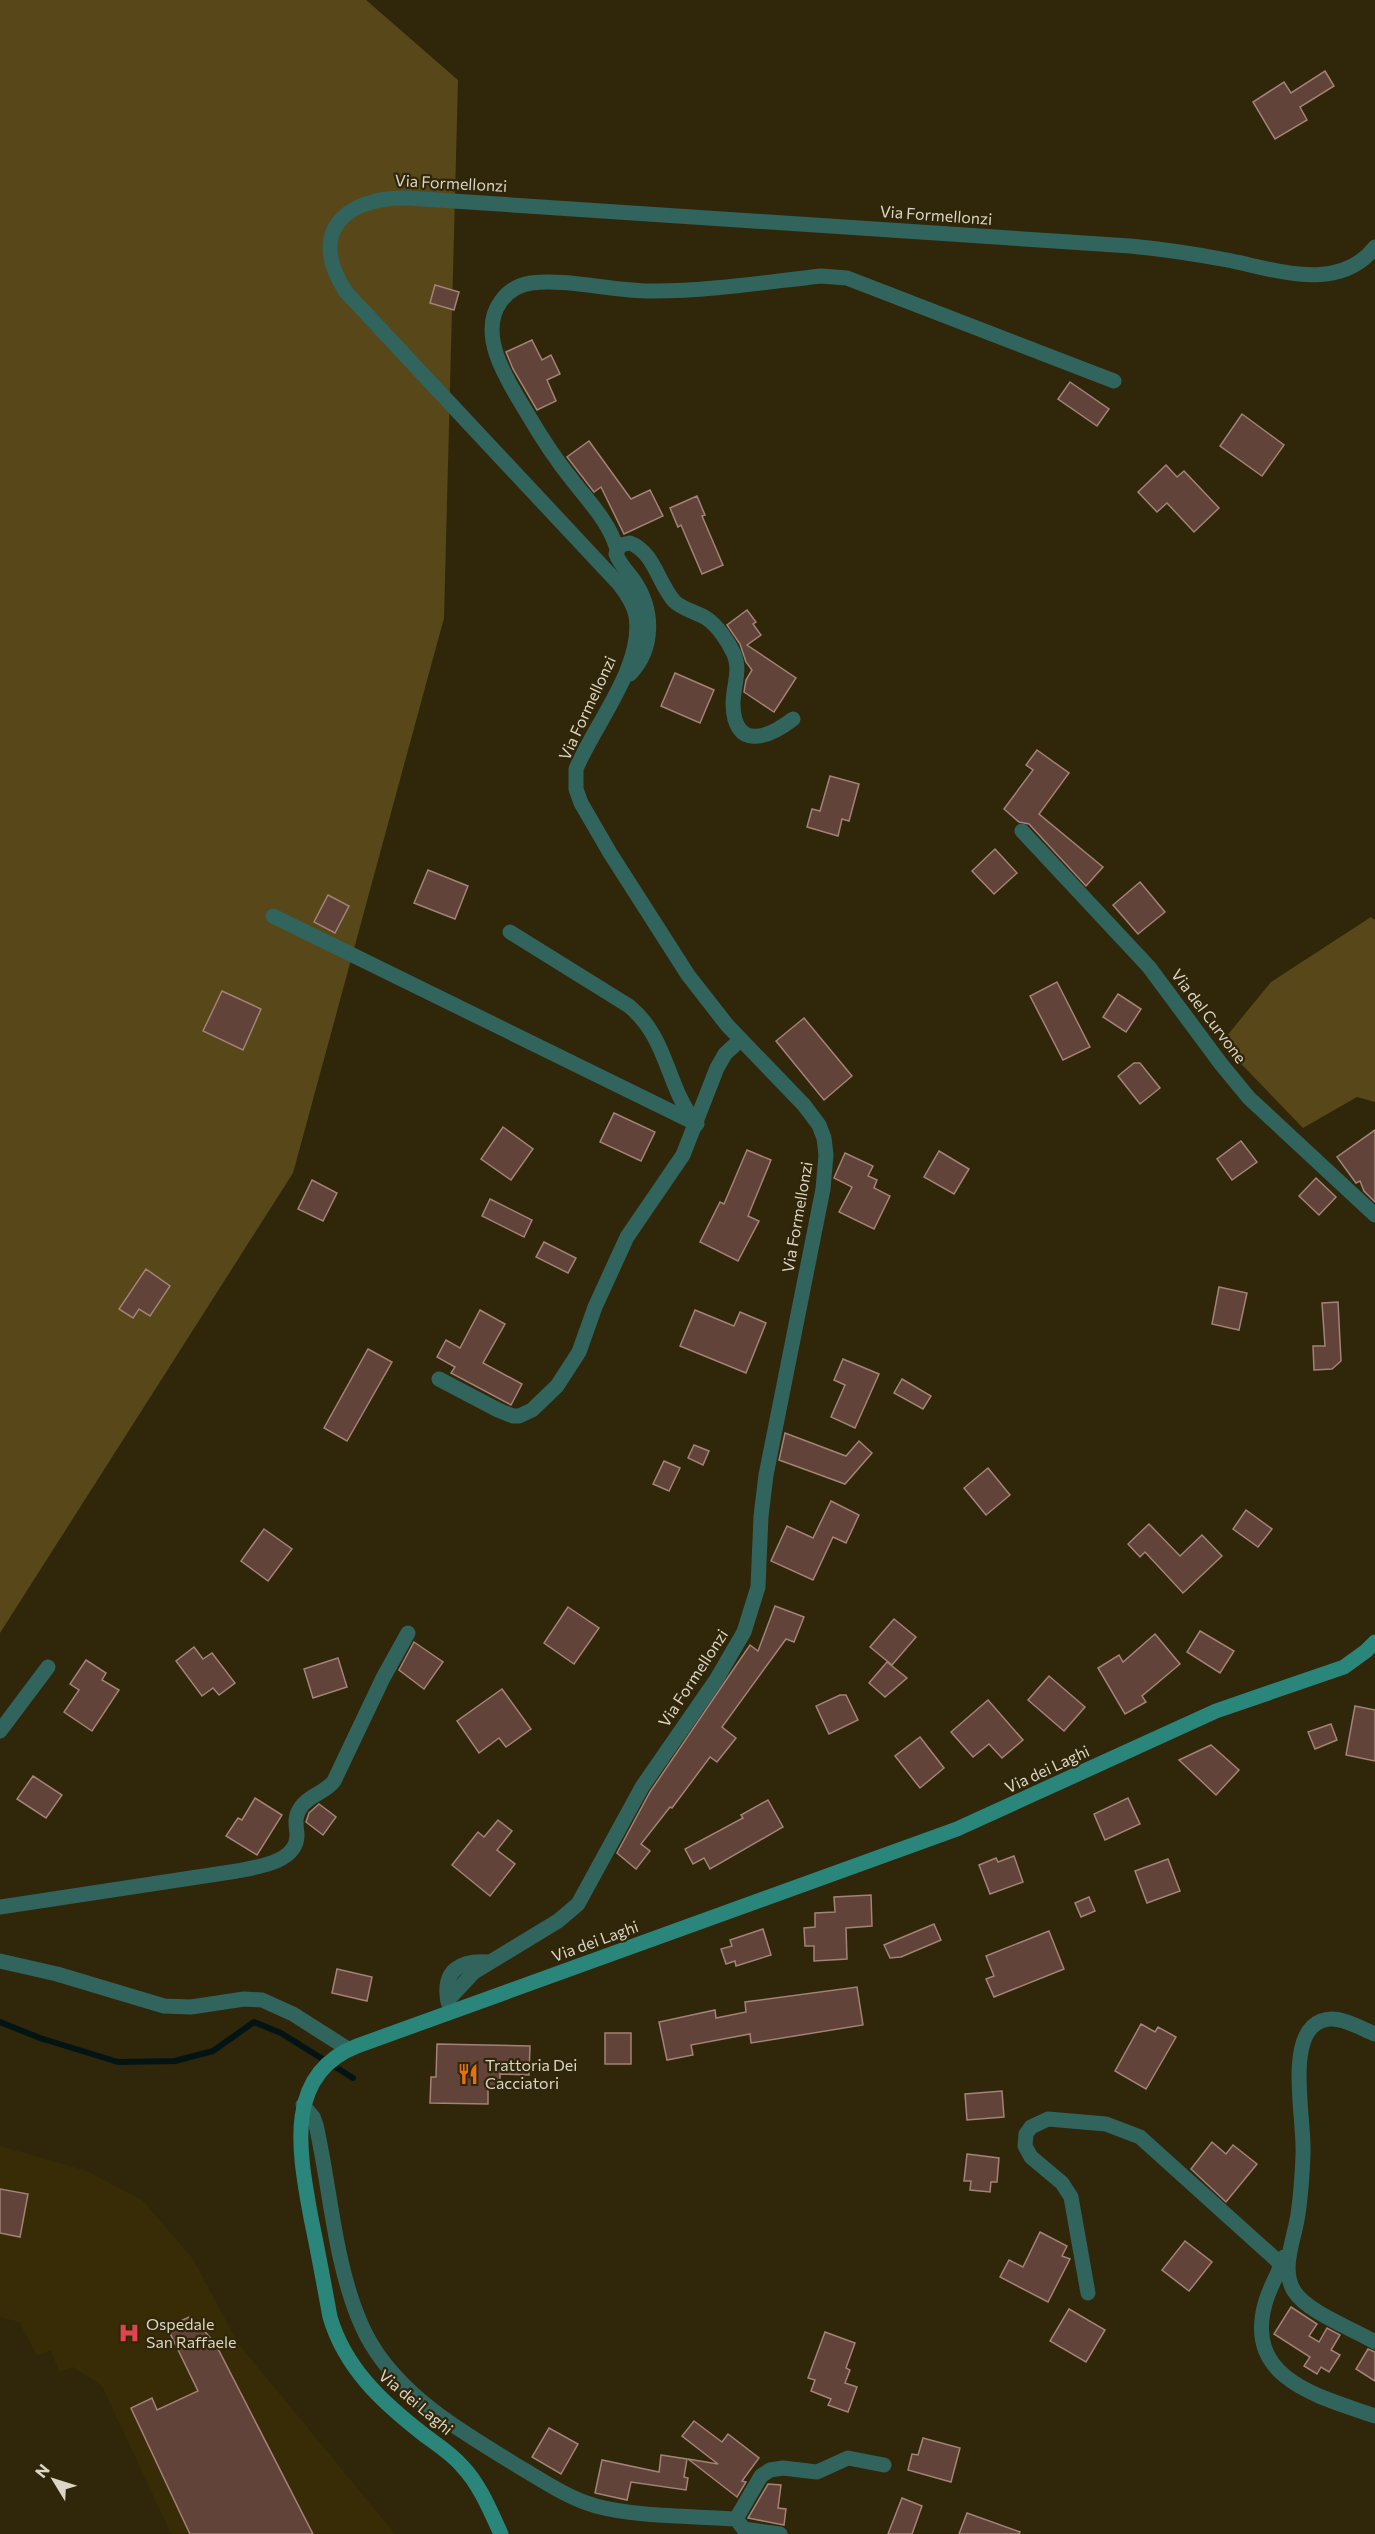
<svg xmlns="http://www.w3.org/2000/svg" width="1375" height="2534" viewBox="0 0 1375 2534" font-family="Commissioner,sans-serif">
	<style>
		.built { fill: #382c07 }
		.green { fill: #584718 }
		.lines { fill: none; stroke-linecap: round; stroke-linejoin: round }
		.stream { stroke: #031415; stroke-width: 6 }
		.building { fill: #614339; stroke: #a38277; stroke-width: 1.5 }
		.street { stroke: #30645d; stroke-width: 15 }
		.secondary { stroke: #2a867b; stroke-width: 15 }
		.labels { text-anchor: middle; stroke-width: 4.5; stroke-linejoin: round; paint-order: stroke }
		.street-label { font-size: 16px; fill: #dbd5c5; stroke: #30260a }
		.poi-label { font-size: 16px; fill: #dbd5c5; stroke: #30260a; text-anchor: start }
	</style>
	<rect width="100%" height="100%" fill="#30260a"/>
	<polygon class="built" points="0,2146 87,2171 143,2201 193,2259 238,2343 395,2534 171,2534 102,2386 73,2367 59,2372 51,2350 37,2355 19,2322 0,2317"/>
	<g class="green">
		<polygon points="0,0 366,0 458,80 444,618 293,1173 0,1633"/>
		<polygon points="1371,917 1375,920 1375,1102 1357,1097 1303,1128 1221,1043 1271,982"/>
	</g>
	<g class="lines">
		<polyline class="stream" points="0,2022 40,2038 118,2062 175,2061 213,2051 254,2022 281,2033 353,2078"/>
	</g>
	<g class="building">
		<polygon points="1325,71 1334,86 1300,107 1307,120 1275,139 1253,102 1284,82 1291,93"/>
		<polygon points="435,285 459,292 454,310 430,303"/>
		<polygon points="532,340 542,360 551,355 560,374 547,380 556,401 537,410 513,369 506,352"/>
		<polygon points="1070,382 1109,409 1097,426 1058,399"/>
		<polygon points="1242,414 1284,445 1262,476 1220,446"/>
		<polygon points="589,441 631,499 650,490 663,516 624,534 601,487 594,492 567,457"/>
		<polygon points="1166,465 1177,477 1184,471 1219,508 1194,532 1167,503 1157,512 1138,492"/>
		<polygon points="697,496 705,515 702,516 723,565 702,574 681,525 678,527 670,508"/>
		<polygon points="747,610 756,622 753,624 761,635 747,645 796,678 774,712 744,692 746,680 752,670 746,662 740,644 727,625"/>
		<polygon points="675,673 714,690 700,723 661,706"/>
		<polygon points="1037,750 1069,773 1039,814 1103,867 1086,886 1029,824 1019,822 1004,809 1033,770 1026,765"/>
		<polygon points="830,776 859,784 849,821 842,819 838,836 807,827 812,809 820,811"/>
		<polygon points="995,849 1017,873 994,894 972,871"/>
		<polygon points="428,870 468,886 455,919 414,903"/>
		<polygon points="1140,882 1165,912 1138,934 1113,905"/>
		<polygon points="328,895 349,906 335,933 314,922"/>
		<polygon points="1057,982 1090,1047 1063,1060 1030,996"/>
		<polygon points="222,991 261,1009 243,1050 203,1031"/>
		<polygon points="1118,994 1141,1009 1126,1032 1103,1017"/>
		<polygon points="804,1018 852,1076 824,1100 776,1041"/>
		<polygon points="1134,1063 1140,1063 1160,1088 1140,1104 1118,1076"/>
		<polygon points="614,1113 655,1132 641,1161 600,1142"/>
		<polygon points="503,1127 533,1149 511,1180 481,1159"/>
		<polygon points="1375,1130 1375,1202 1364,1191 1360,1181 1356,1183 1337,1157"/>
		<polygon points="1241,1141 1257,1162 1232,1180 1217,1159"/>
		<polygon points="747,1150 771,1160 748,1216 759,1221 738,1261 700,1242 720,1202 724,1204"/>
		<polygon points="939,1151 969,1169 954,1194 924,1177"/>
		<polygon points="845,1153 873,1166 868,1176 877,1180 874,1188 890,1196 874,1229 839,1212 852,1187 834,1178"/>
		<polygon points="1316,1178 1336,1197 1319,1215 1299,1196"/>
		<polygon points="312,1180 337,1193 323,1221 298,1209"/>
		<polygon points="490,1199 532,1220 524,1237 482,1216"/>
		<polygon points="544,1242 576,1258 568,1273 536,1257"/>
		<polygon points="146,1269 170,1286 150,1316 139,1309 133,1318 119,1309"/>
		<polygon points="1219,1287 1247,1293 1239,1330 1212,1324"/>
		<polygon points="1338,1302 1341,1361 1332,1369 1314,1370 1313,1346 1325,1346 1322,1303"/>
		<polygon points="480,1310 505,1324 483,1363 522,1384 511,1405 451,1373 455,1367 437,1357 446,1340 460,1348"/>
		<polygon points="695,1310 734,1326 740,1312 766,1323 746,1373 680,1346"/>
		<polygon points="368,1349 392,1362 347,1441 324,1428"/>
		<polygon points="843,1359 879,1374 855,1428 831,1417 845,1385 834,1380"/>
		<polygon points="902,1379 931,1396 923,1409 894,1393"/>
		<polygon points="785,1433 846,1456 859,1441 872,1453 845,1484 779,1460"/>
		<polygon points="694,1445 709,1451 703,1465 688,1458"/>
		<polygon points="664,1461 680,1468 669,1491 653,1484"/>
		<polygon points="988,1468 1010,1495 986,1515 964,1488"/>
		<polygon points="831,1501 859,1515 846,1543 833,1537 813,1580 771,1561 787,1526 813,1538"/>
		<polygon points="1246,1510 1272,1529 1258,1547 1233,1529"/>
		<polygon points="1149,1524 1180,1556 1202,1535 1222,1556 1183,1593 1145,1552 1140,1557 1128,1544"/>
		<polygon points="264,1529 292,1549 268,1581 241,1561"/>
		<polygon points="775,1606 804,1617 794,1642 786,1639 722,1727 736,1738 717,1762 710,1757 672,1808 670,1807 641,1844 650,1851 636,1869 617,1853 650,1792 737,1664 750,1645 758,1651"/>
		<polygon points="568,1607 599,1628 574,1664 544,1643"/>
		<polygon points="894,1619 916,1637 892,1665 870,1647"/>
		<polygon points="1200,1631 1234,1651 1220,1673 1187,1652"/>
		<polygon points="1155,1634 1180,1664 1142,1696 1146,1702 1125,1714 1098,1668 1119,1655 1123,1662"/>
		<polygon points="414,1642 443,1662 424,1689 399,1670"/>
		<polygon points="194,1647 203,1659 212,1653 235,1683 219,1695 213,1688 202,1696 176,1661"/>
		<polygon points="338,1658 347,1687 313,1698 304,1669"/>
		<polygon points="86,1660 106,1673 102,1680 119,1690 92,1731 64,1712 79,1690 70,1684"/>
		<polygon points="887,1662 907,1678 885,1697 869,1683"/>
		<polygon points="1049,1676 1085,1707 1064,1731 1028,1700"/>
		<polygon points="502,1689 531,1729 506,1747 499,1738 479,1753 457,1721"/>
		<polygon points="840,1695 846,1695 858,1720 829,1734 816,1706"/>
		<polygon points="988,1700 1023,1740 1002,1758 989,1744 973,1757 951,1732"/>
		<polygon points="1355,1706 1375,1710 1375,1761 1346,1755"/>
		<polygon points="1331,1724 1337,1740 1315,1749 1308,1732"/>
		<polygon points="920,1737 944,1768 920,1788 895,1756"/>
		<polygon points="1211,1745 1239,1770 1216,1795 1179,1760"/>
		<polygon points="33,1776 62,1795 46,1818 17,1799"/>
		<polygon points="255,1798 282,1815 257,1855 226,1836 238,1818 242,1820"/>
		<polygon points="1128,1798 1140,1824 1105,1840 1094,1814"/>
		<polygon points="768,1800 783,1827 710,1869 704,1858 693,1864 685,1849 743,1818 741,1815"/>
		<polygon points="319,1804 336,1817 323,1835 306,1822 309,1813"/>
		<polygon points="498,1820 512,1831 497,1850 515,1864 490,1896 452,1865 478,1832 484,1837"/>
		<polygon points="1014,1856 1023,1882 990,1894 979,1865 996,1858 998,1862"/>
		<polygon points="1168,1859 1180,1891 1147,1903 1135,1871"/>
		<polygon points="871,1895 872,1926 846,1928 847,1959 814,1961 814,1946 805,1946 804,1928 815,1927 815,1913 835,1912 834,1897"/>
		<polygon points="1089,1897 1095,1911 1081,1917 1075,1903"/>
		<polygon points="934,1924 941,1940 901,1957 890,1958 884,1945"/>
		<polygon points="763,1929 771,1955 736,1966 735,1961 726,1964 721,1949 732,1946 730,1940"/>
		<polygon points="1049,1931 1064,1969 994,1997 986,1979 994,1976 986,1956"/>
		<polygon points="337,1969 372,1977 367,2001 332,1993"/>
		<polygon points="857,1987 863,2025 751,2043 750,2034 691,2045 693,2055 667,2060 659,2022 715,2010 716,2018 746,2012 745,2002"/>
		<polygon points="1141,2024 1155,2032 1158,2027 1176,2037 1146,2089 1115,2071"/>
		<rect x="605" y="2033" width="26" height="31"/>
		<polygon points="437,2044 530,2046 529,2075 500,2074 500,2089 488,2089 488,2104 430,2103 431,2077 436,2077"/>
		<polygon points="1002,2091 1004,2117 967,2120 965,2094"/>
		<polygon points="1212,2142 1226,2154 1233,2145 1257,2164 1226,2202 1191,2169"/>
		<polygon points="967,2154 999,2158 997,2182 991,2182 990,2192 970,2190 971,2181 964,2181"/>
		<polygon points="0,2189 28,2194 20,2237 0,2233"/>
		<polygon points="1040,2232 1067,2246 1062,2256 1070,2259 1048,2302 1000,2277 1009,2260 1023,2267"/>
		<polygon points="1185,2241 1212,2262 1189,2291 1162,2270"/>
		<polygon points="1291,2307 1317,2324 1309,2336 1319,2342 1327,2328 1340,2335 1331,2350 1340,2355 1329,2372 1321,2367 1317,2374 1304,2366 1310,2357 1274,2334"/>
		<polygon points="1069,2309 1105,2330 1086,2362 1050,2341"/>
		<polygon points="189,2317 198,2324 215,2343 313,2534 190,2534 131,2408 152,2398 157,2410 198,2391 167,2327"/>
		<polygon points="825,2332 855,2343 846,2368 850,2370 845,2383 857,2387 848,2412 828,2405 831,2399 811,2391 815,2380 808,2378"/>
		<polygon points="1368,2349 1375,2352 1375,2381 1356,2369"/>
		<polygon points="694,2421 722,2442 728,2434 759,2458 742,2481 746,2482 737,2497 688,2459 718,2464 682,2436"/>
		<polygon points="549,2428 578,2444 561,2474 532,2457"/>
		<polygon points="923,2438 960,2448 951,2482 908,2470 912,2454 918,2455"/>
		<polygon points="661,2455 687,2459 684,2477 688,2478 686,2490 631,2482 627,2500 595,2493 602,2460 659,2472"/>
		<polygon points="768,2484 781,2485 778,2508 786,2509 784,2525 748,2518"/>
		<polygon points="902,2498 922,2506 912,2534 888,2534"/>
		<polygon points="967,2513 1020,2532 1019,2534 959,2534"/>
	</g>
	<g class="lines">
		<g class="street">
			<path d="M617,549C609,522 590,503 573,481C556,460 541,437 527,413C509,383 476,335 501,301C508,291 519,285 531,283C568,278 615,292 654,291C709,291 766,282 821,276L847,278L1114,381"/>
			<path d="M630,674C654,649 654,611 635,582C629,573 620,565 616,554L620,545L630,543C654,552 658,583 674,601C683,610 695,611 706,618C717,625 728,641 734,654C741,671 733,686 733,704C734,750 767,739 793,719"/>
			<polyline points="1022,831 1149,967 1221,1064 1249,1098 1375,1215"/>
			<polyline points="273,916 697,1124"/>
			<path d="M510,932L629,1006C668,1038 666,1085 695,1122"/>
			<polyline points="439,1379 498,1410 513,1416 519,1416 532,1410 557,1386 579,1352 595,1307 627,1237 683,1155 717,1068 725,1054 740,1040"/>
			<polyline points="0,1731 48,1667"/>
			<path d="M0,1907L237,1871C258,1867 298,1862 297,1834C296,1825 294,1816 301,1807C309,1795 325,1793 334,1781L383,1678L408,1633"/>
			<polyline points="0,1961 57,1974 164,2006 191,2007 244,1999 262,2000 293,2014 348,2049"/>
			<path d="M448,2000L474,1972L558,1921L578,1904L642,1787L716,1680L744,1632L758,1587L761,1516L766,1475L823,1189L826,1155L824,1138L819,1125L804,1105L727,1025L688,975L610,853L581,803L576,789V769C594,725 644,666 636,616C634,604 626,593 619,584L346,292C307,233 344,197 407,198L1130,246C1163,249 1195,254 1227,260C1274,269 1339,294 1375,247"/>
			<path d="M448,2002C442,1970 460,1960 489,1962"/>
			<path d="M1375,2034C1355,2026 1331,2009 1312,2027C1288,2051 1305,2124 1303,2156C1302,2177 1301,2199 1297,2220C1293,2242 1281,2270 1294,2291C1307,2312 1353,2329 1375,2342"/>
			<path d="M303,2105L313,2117L316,2125C331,2191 334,2262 361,2324C389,2390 458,2429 516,2465C542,2480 567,2498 596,2506C636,2517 694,2516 736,2519L744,2529L780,2534"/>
			<path d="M1284,2257C1279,2273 1269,2288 1265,2304C1244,2380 1321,2397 1375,2416"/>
			<polyline points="1088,2293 1071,2197 1062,2183 1031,2157 1025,2146 1026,2134 1031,2127 1048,2119 1106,2124 1140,2137 1282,2265"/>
			<polyline points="736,2519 761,2476 770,2470 783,2468 817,2472 848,2458 884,2465"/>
		</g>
		<path class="secondary" d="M501,2534C490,2510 480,2485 462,2466C451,2453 436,2444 423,2434C382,2402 345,2368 330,2317C324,2284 318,2251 311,2218C300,2156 282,2075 357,2046L957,1829L1216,1711L1344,1667L1366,1651L1375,1642"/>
	</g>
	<defs>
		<symbol id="restaurant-bare" viewBox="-9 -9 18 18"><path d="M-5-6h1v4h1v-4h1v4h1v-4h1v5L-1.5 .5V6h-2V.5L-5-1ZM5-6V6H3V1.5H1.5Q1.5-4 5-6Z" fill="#e8710a" stroke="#30260a" stroke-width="2.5" paint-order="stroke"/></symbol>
		<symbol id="hospital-bare" viewBox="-9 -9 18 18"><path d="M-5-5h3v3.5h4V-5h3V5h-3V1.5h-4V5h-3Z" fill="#e0444e" stroke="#30260a" stroke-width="2.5" paint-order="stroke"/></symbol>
	</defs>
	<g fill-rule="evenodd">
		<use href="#restaurant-bare" x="453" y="2059" width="30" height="30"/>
		<use href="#hospital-bare" x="114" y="2318" width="30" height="30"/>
	</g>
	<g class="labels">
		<g class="street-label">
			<text transform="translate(451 183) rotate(3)" y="6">Via Formellonzi</text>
			<text transform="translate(936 215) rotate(4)" y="6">Via Formellonzi</text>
			<text transform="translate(587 708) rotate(-65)" y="6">Via Formellonzi</text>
			<text transform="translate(1209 1016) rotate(53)" y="6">Via del Curvone</text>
			<text transform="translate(797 1217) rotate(-80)" y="6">Via Formellonzi</text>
			<text transform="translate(693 1678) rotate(-57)" y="6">Via Formellonzi</text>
			<text transform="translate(1047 1769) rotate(-25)" y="6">Via dei Laghi</text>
			<text transform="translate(595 1941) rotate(-20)" y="6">Via dei Laghi</text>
			<text transform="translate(416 2402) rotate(40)" y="6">Via dei Laghi</text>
		</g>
		<g class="poi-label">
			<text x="485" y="2071">Trattoria Dei<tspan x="485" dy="18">Cacciatori</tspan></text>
			<text x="146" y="2330">Ospedale<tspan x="146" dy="18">San Raffaele</tspan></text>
		</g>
	</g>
	<g transform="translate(54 2480) rotate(308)" stroke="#30260a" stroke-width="4.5" paint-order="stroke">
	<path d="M0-4.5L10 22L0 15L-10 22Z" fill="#dbd5c5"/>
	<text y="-9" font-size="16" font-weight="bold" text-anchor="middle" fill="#dbd5c5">N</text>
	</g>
</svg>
